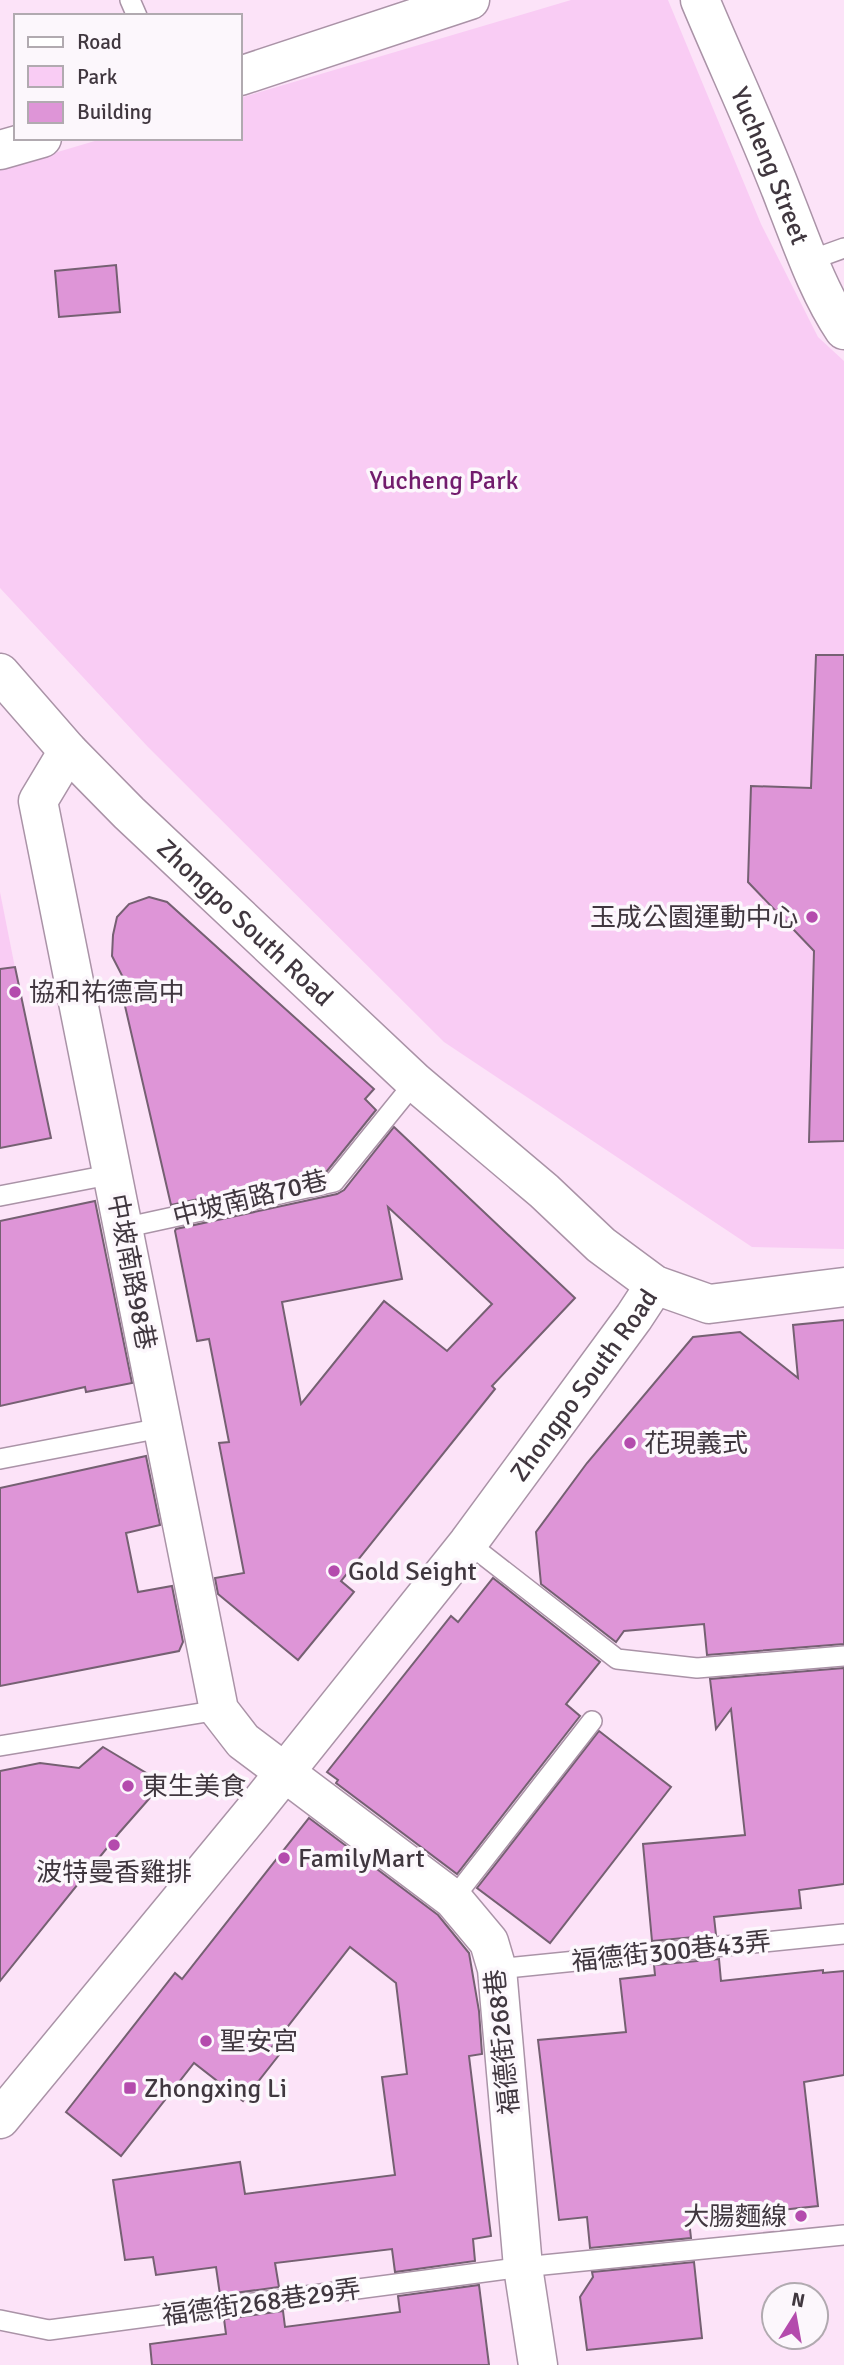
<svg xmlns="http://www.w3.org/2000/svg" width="844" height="2365" viewBox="0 0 844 2365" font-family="Signika,'Noto Sans TC',sans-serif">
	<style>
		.green { fill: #f9ccf4 }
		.building { fill: #de95d7; stroke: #756072; stroke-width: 2; fill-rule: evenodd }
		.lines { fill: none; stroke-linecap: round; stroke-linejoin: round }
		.lane-casing { stroke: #aa93a7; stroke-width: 22 }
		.street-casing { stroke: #aa93a7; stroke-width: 41 }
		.lane { stroke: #fff; stroke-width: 19 }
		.street { stroke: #fff; stroke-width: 38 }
		.poi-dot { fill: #b44bad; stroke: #fcf7fc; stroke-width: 2.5 }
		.labels { text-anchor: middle; stroke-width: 7; stroke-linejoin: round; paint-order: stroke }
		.street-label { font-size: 26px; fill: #40373f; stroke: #fcf7fc }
		.park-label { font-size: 26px; fill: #721c6d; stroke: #fcf7fc }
		.poi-label { font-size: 26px; fill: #40373f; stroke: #fcf7fc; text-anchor: start }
	</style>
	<rect width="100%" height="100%" fill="#fce3f8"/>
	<g class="green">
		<polygon points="571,0 668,0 761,224 818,337 844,361 844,1249 752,1247 444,1042 148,747 0,588 0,169 105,138 240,138 240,98"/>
		<polygon points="0,892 18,983 0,986"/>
	</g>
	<g class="building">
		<polygon points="116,265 120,312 59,317 55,271"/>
		<polygon points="816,655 844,655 844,1141 809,1142 814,951 748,882 751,786 811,788"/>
		<polygon points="149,897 167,902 374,1089 365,1099 376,1110 327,1171 171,1205 122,993 129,989 112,956 113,935 117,917 129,904"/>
		<polygon points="15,967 51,1138 0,1148 0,969"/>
		<path d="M394,1127L575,1298L492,1386L495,1389L341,1581L354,1592L298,1660L218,1594L215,1578L244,1573L219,1443L229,1442L209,1339L197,1341L175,1231L176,1229L337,1194L344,1190ZM388,1207L492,1304L447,1351L384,1301L301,1404L282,1302L402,1279Z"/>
		<polygon points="95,1201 132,1383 86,1392 85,1387 0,1406 0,1221"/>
		<polygon points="844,1320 844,1644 707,1655 704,1624 624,1631 616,1642 541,1584 536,1532 587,1463 693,1337 740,1332 798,1378 793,1325"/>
		<polygon points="146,1456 160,1525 126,1533 138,1592 172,1586 183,1642 179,1651 0,1686 0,1488"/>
		<polygon points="493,1578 600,1662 566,1704 580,1716 457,1874 336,1783 338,1780 327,1772 451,1616 458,1622"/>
		<polygon points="844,1668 844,1884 799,1890 801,1908 714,1917 716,1935 652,1941 643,1844 745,1835 731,1709 716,1729 710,1679"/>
		<polygon points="599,1731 671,1787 550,1943 477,1888"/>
		<polygon points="103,1747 163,1783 119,1833 0,1981 0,1771 40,1763 79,1768"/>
		<polygon points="309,1818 438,1915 469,1953 479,2011 482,2054 469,2056 491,2236 473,2239 475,2261 395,2272 392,2249 275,2263 279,2287 220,2295 216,2267 156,2275 153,2257 125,2260 113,2180 240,2162 245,2194 395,2175 382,2077 407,2074 396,1983 350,1947 271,2048 279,2055 243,2101 194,2063 121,2156 66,2112 175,1973 182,1979"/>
		<polygon points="719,1959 721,1981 823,1970 823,1973 844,1971 844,2075 804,2082 818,2206 689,2220 691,2238 590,2248 587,2217 559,2220 538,2040 626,2032 620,1979 655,1975 654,1965"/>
		<polygon points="694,2262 702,2338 587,2350 580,2297 593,2277 592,2272"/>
		<polygon points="479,2285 489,2365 152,2365 150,2344 226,2334 224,2319 283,2311 285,2327 400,2312 398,2296"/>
	</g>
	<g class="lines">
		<defs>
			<g id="lane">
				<polyline points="130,0 137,16"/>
				<polyline points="808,261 844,248"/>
				<polyline points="0,1196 114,1174"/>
				<polyline points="123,1228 334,1182 415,1082"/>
				<polyline points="0,1459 161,1428"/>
				<polyline points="468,1543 617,1659 697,1668 844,1656"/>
				<polyline points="0,1746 219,1710"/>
				<polyline points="453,1899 592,1721"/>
				<polyline points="497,1969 844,1934"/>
				<polyline points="0,2320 49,2330 523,2267 844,2235"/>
			</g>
			<g id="street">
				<path id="s1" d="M700,0C728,67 760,134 786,203C803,246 818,291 844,330"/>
				<polyline points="240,76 470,0"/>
				<polyline points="0,150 42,138"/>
				<path id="s2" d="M0,673L68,751L129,813L415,1082L544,1191L601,1245L655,1285L709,1304L844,1287"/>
				<polyline points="68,751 38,801 219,1710 243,1741 453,1899 489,1942 497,1969 523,2267 538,2365"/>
				<path id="s3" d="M0,2119L253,1812L468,1543L634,1317L655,1285"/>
			</g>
		</defs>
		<use href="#lane" class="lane-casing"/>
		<use href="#street" class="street-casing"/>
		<use href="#lane" class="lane"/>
		<use href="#street" class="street"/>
	</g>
	<g class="poi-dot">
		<circle cx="812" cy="917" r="7"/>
		<circle cx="15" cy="992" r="7"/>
		<circle cx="630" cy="1443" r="7"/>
		<circle cx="334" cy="1571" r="7"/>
		<circle cx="128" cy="1786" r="7"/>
		<circle cx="114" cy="1845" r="7"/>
		<circle cx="284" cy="1858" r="7"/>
		<circle cx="206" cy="2041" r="7"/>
		<rect x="123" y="2081" width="14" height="14" rx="3.5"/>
		<circle cx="801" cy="2216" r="7"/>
	</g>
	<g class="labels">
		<g class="street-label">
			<text dy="9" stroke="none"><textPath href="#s1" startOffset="180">Yucheng Street</textPath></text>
			<text dy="9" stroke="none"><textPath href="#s2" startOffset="350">Zhongpo South Road</textPath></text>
			<text transform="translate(250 1198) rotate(-14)" y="9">中坡南路70巷</text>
			<text transform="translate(132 1272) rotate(79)" y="9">中坡南路98巷</text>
			<text dy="9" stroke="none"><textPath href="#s3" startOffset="938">Zhongpo South Road</textPath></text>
			<text transform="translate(671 1951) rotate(-6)" y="9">福德街300巷43弄</text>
			<text transform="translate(502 2042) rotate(-96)" y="9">福德街268巷</text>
			<text transform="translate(261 2302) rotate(-8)" y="9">福德街268巷29弄</text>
		</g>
		<g class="park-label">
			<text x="444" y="489">Yucheng Park</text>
		</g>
		<g class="poi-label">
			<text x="798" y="926" text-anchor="end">玉成公園運動中心</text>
			<text x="29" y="1001">協和祐德高中</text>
			<text x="644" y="1452">花現義式</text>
			<text x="348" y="1580">Gold Seight</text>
			<text x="142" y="1795">東生美食</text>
			<text x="298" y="1867">FamilyMart</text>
			<text x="114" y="1881" text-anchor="middle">波特曼香雞排</text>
			<text x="220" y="2050">聖安宮</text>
			<text x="144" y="2097">Zhongxing Li</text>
			<text x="787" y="2225" text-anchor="end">大腸麵線</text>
		</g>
	</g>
	<rect x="14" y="14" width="228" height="126" fill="#fcf7fc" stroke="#b1aab0" stroke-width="2"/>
	<rect x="28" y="37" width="35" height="10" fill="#ffffff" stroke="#b1aab0" stroke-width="2"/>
	<text x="77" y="49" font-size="21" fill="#40373f">Road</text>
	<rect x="28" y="66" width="35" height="21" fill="#f9ccf4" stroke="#b1aab0" stroke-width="2"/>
	<text x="77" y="84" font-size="21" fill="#40373f">Park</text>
	<rect x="28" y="102" width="35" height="21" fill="#de95d7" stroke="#b1aab0" stroke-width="2"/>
	<text x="77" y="119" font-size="21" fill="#40373f">Building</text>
	<g transform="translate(795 2316) rotate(11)"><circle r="33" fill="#fcf7fc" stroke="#b1aab0" stroke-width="2"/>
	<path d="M0-5L12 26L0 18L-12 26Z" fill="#b44bad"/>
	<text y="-10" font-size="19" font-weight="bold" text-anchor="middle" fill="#40373f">N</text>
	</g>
</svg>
